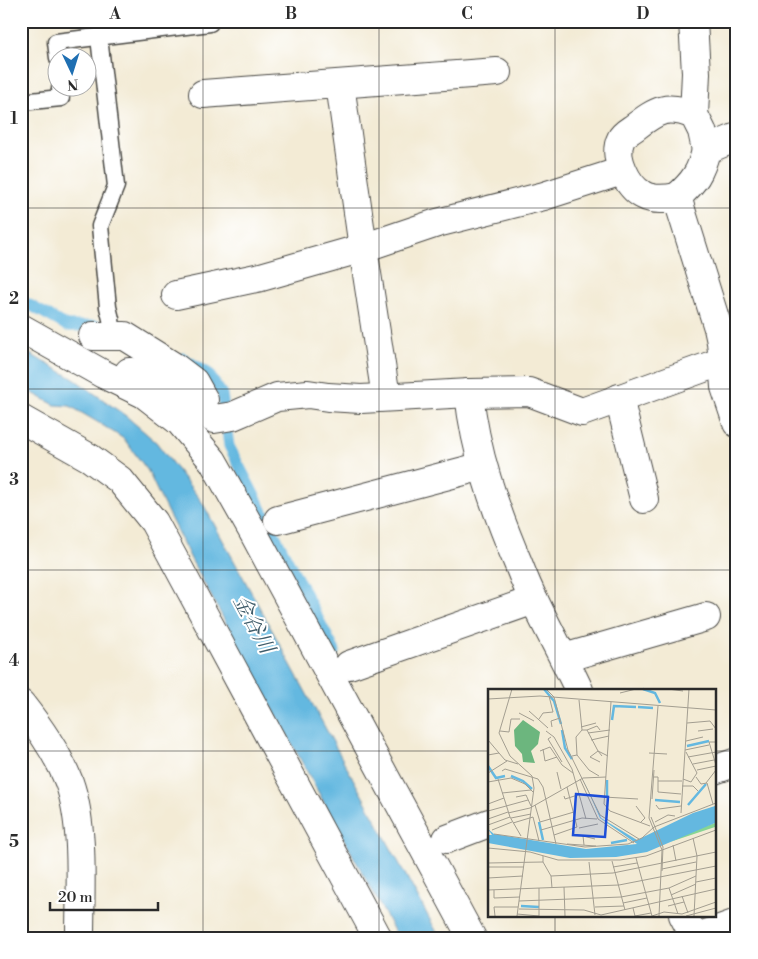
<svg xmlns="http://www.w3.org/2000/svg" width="758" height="959" viewBox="0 0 758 959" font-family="'Libre Bodoni','Noto Serif JP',serif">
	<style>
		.water { fill: #64b8e0; stroke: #487286 }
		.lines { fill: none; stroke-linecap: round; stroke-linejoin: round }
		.stream { stroke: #64b8e0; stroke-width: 11 }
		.service-casing { stroke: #494844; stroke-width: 19 }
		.minor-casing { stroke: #494844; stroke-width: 30 }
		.tertiary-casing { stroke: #494844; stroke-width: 30 }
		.service { stroke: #fff; stroke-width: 16 }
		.minor { stroke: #fff; stroke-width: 28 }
		.tertiary { stroke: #fff; stroke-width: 28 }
		.grid { fill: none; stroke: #2b2b2b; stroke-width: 1; stroke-opacity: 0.55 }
		.labels { text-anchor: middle; stroke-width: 4; stroke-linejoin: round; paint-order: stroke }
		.water-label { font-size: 21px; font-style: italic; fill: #3f5c6a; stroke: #fff }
		.inset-river { fill: none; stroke: #64b8e0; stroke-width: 2.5 }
		.inset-road { fill: none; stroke: #a39e91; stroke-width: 1 }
		.view { fill: #1d4ed8; fill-opacity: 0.15; stroke: #1d4ed8; stroke-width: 2.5 }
		.inset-edge { fill: none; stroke: #2b2b2b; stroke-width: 2.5 }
		.neatline { fill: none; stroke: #2b2b2b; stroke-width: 2 }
		.grid-label { font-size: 16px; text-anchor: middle; font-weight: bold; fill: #2b2b2b }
	</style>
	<rect width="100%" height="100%" fill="#fff"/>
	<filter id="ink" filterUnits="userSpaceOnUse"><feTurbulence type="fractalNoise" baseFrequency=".02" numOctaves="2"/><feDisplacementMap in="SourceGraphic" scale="10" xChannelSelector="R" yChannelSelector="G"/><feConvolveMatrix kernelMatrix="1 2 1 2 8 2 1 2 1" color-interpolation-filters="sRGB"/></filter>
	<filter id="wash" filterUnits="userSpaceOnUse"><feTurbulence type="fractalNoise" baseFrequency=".0096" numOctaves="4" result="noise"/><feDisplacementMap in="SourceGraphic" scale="20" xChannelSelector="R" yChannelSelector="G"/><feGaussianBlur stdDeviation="1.12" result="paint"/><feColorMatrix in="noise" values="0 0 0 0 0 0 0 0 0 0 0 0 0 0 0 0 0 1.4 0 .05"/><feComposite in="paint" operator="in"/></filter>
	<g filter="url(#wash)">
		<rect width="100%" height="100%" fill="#f3ebd5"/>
		<polygon class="water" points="21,349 74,379 126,416 156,442 202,502 440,938 398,938 192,561 161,499 148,471 124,439 99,423 70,406 55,405 21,387"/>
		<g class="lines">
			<g class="stream">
				<polyline points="21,300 67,326 98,326"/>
				<polyline points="183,358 208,373 222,394 229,446 335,651"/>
			</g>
		</g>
	</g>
	<g filter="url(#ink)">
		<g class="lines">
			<defs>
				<g id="service">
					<polyline points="99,37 116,186 100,226 108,307 111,319 113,336"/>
					<polyline points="58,58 56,42 210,23 210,21"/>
					<polyline points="21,102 61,98 60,88"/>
				</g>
				<g id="minor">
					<polyline points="693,21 696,73 694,115"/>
					<polyline points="340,84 363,248 386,397"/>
					<polyline points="203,94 497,72"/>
					<path d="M737,137L706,150C701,172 694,182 677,197L718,328L721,342L723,361L725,387L737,423"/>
					<path d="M677,197C667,199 654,201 643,195C628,187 612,157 621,139C623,134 631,130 635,127C657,110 667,104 694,115L702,131L706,150"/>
					<polyline points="176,295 261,277 363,248 437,223 544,196 622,171"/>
					<polyline points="21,328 103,374 144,394 180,422 213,461 253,532 472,938"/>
					<polyline points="93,336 125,336 173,366 194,382 204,400"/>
					<polyline points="129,372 133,372 165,386 193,400 205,412 214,419 233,416 277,397 308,394 328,397 361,399 469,393 529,392 582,412 737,356"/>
					<path d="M469,393C475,452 495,509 518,563C523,576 528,589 535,602C549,631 565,660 579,690"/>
					<polyline points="619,398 644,499"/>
					<polyline points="21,419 90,458 120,480 154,522 378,938"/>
					<polyline points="278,520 483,466"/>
					<polyline points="564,658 706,617"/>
					<polyline points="349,665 534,600"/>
					<polyline points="714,770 737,762"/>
					<polyline points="447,839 489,823"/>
					<polyline points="683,915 695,938"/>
					<polyline points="701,938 706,934 737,923"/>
				</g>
				<path id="tertiary" d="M21,704C40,728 58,754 69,782C85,827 80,890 80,938"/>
			</defs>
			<use href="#service" class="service-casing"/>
			<use href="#minor" class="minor-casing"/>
			<use href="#tertiary" class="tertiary-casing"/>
			<use href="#service" class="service"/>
			<use href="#minor" class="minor"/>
			<use href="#tertiary" class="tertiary"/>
		</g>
	</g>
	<path class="grid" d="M203,21V938M379,21V938M555,21V690M21,208H737M21,389H737M21,570H737M21,751H489M714,751H737M555,915V938"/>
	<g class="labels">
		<g class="water-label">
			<text transform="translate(254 624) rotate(62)" y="7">金谷川</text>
		</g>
	</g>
	<g transform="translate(488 689)">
		<rect width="228" height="228" fill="#f3ebd5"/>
		<path d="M227,134V138L182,153L206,141Z" fill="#86d594"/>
		<path d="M35,31L52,43L50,55L43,62L47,74L35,73L34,65L27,57L26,41Z" fill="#6cb67e"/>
		<path d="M95,90L113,129L149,151L205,124L227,117V134L159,163L128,168L82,169L0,154V146H4L0,140L6,145L98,160L149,155L112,129Z" fill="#64b8e0"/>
		<path class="inset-river" d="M56,0L66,12L73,35M155,0L167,4L172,14M150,18L165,19M124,31L126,17L148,18M74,41L77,59L84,70M199,57L221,52M0,77L8,89L17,87M23,87L35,92L44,100M119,107V91M167,111L192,113M200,116L218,95M51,133L55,151M123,154L139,151M33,217L51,218"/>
		<path class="inset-road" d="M24,0L11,44L22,67L44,87L46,99L29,227M58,0L66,8L80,61L112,126L151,150M157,0H179M180,0L195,2M132,4L148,0M0,10L52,7L228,21M91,11L94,41M123,13L116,115L122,122L162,137M170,17L161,129L174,161L171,227M41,22L60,39M31,24L46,32M51,30L55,24L65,23L61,7M199,34L222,32L228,40M64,38L63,32L72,29M93,38L108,34M94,41H99L110,62L120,67M99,41L109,37L112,41M12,42L21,43L23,30H32M58,42L66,48L84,80L98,130M210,42L225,40M100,44L122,41M63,48L60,50L74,73M0,51L11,64M103,51L121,47M198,52L215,48M228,53H221L228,76M55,60L57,72L69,68M197,61L221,56M52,62L62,58L74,76L85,84M161,64L179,65M0,66L11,64L17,71L30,75M89,66L101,81L111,87M84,67L89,66L88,48L94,41M200,68L228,63M112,73L102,68L110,62L114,67M205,75L226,71M209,81L228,77M14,82L17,80L50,90L55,98L68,155M69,83L73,100M0,84L19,72M166,88H170V103L193,105M208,88L213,95L219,94L225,115M10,90L22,128L33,147M92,90L110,130L146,154M195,90L203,93L209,84L198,63M170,92H194M0,93L23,89L37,95L45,103M218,94L228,81M194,97H205L210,102M14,104L43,101M76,107L77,110L93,105M28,108L38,106L43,117M116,108L150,110M164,110L166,81M0,115L16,109M47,116L52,133L86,123M168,116L171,120L193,117M148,117L157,129L152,134M0,122L40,111M20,124L42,119L95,89L118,88M193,124L201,0M163,128L175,158L174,182M23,129L43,125M0,130L20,123M167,133L180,126L187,127M25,134L45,128L51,152M0,136L22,128M91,139L110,135M4,141L24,133M53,141L94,129L109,130M6,145L97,158L140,155L154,149L166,138L228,114M66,146L89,138L79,98M205,149L209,167L206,227M79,155L108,157M96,156L95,147L107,150M185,156L188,172M0,159L42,163L70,171H132L158,167L228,141M55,167V173L63,187L64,199M148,169L164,227M124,172L137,221M101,173L107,226M0,174L55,173M0,178H36M125,178L149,174M174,180L208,173M63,187L125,184L228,163M0,189L35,187M208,193L228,189M76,198L77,227M181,199L190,225M0,201L131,196L228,177M6,201V209L32,208M183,206L208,195M194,207L200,224M31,212L133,208L181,199L208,187M135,214L159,209M180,217L196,213M107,218L136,217M145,219L147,227L163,224M31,220L96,221L113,226L228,200M29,225L51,227M7,227L6,218H30M51,227V199M164,227L176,223L194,225L228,213M198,227L228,219"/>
		<path class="view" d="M88,105L120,108L117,148L85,146Z"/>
		<rect width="228" height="228" class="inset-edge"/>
	</g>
	<rect width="758" height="959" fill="none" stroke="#fff" stroke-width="55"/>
	<g transform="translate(72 72) rotate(176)"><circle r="24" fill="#ffffff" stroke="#aaaaaa"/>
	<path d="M0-4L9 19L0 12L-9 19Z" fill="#1f6fb2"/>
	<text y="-8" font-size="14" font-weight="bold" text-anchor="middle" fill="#2b2b2b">N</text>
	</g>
	<path d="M50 902v8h108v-8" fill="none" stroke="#2b2b2b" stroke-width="2.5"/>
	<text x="58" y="902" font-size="15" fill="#2b2b2b" stroke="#ffffff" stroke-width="4" paint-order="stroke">20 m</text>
	<rect x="28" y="28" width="702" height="904" class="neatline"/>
	<g class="grid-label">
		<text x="115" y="19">A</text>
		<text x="291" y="19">B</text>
		<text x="467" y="19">C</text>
		<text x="643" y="19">D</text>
		<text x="14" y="124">1</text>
		<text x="14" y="304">2</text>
		<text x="14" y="485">3</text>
		<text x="14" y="666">4</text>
		<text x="14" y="847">5</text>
	</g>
</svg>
